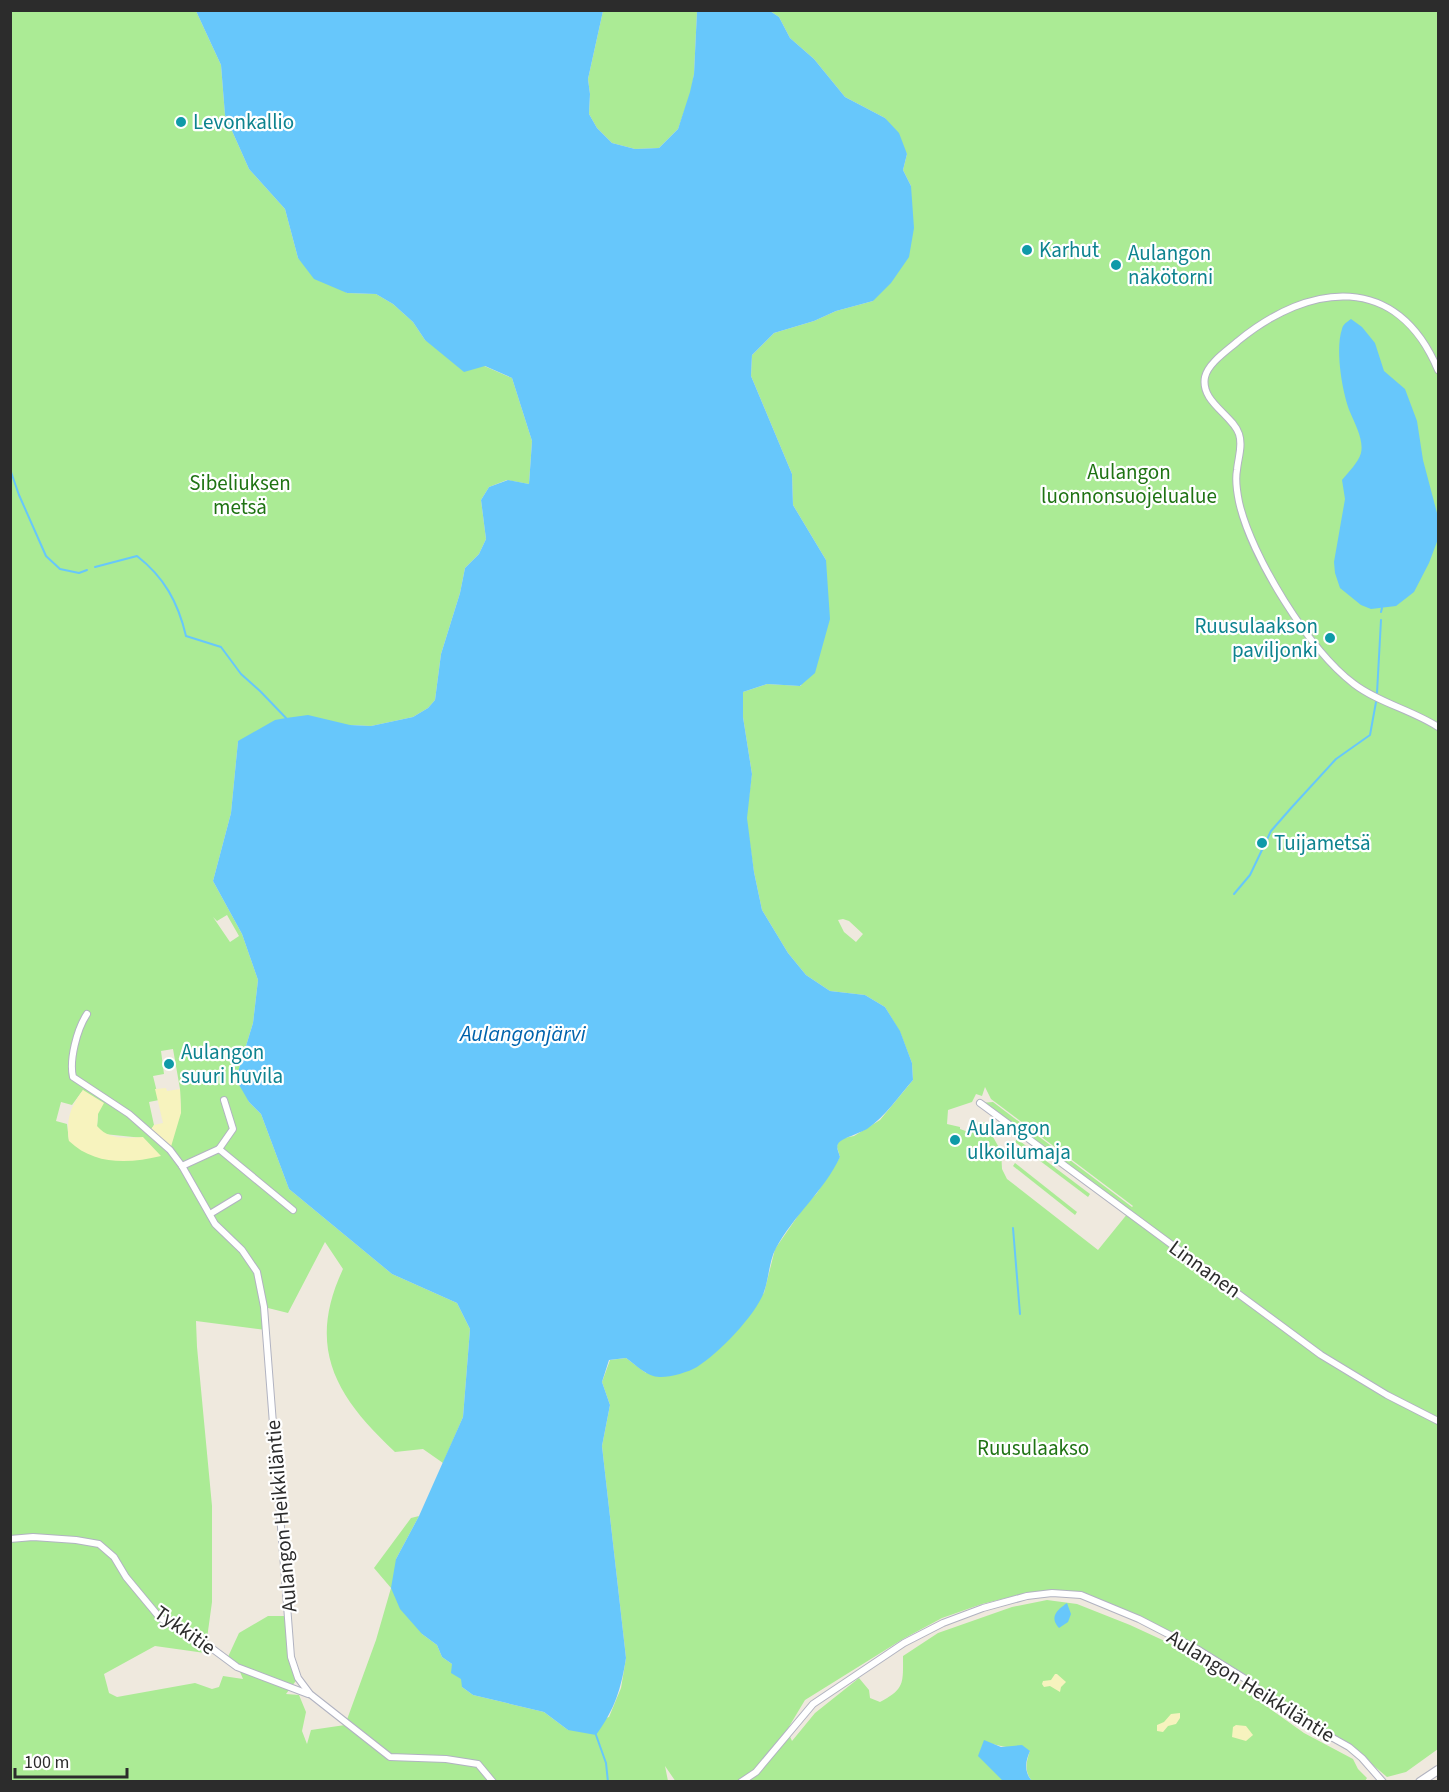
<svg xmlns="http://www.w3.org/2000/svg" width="1449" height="1792" viewBox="0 0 1449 1792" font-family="'Source Sans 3',sans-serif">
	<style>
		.green { fill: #abeb95; fill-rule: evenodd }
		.sand { fill: #f7f3be }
		.water { fill: #67c7fb }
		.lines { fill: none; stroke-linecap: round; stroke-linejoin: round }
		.stream { stroke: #67c7fb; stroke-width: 2 }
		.street-casing { stroke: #b1b3c1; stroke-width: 8 }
		.secondary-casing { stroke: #b1b3c1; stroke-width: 10 }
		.street { stroke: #fff; stroke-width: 6 }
		.secondary { stroke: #fff; stroke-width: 8 }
		.culture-dot { fill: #0f9aa8; stroke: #fff; stroke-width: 2 }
		.labels { text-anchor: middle; stroke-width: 4.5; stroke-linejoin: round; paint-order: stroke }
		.culture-label { font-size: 21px; fill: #0d838f; stroke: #fff; text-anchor: start }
		.park-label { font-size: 21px; fill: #1f7313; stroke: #fff }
		.street-label { font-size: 21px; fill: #2c2c2c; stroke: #fff }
		.water-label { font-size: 22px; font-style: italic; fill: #0063ad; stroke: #fff }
	</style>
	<rect width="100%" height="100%" fill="#efe9de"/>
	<g class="green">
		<path d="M11,11H196L221,65L225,115L249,169L285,209L298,258L347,293L376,294L393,304L413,322L425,340L512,378L532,441L529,484L507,480L489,487L481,500L486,539L479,554L465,568L460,593L441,654L435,700L428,708L413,717L371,726L350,725L238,741L231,813L213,881L242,934L258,980L253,1023L238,1072L249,1102L261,1114L289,1189L392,1274L457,1303L470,1329L463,1417L443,1463L423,1449L395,1452C336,1397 306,1348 343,1269L325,1242L288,1313L264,1307L266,1330L196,1321L197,1347L212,1506V1602L205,1653L155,1646L104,1674L109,1693L117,1697L195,1683L212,1689L219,1687L223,1676L243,1679L238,1667L227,1659L239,1633L268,1616H289L291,1656L298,1678L286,1694L299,1695L306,1712L302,1731L307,1744L311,1730L345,1725L376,1640L391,1588L374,1568L411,1518L419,1516L396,1559L422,1634L437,1645L442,1657L452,1664L462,1679V1687L473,1695L544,1712L568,1730L609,1717L621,1688L626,1658L602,1446L610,1405L602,1382L610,1360L626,1358L646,1373L764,1293L775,1249L804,1207L817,1193L840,1157L837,1147L838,1142L844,1138L854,1136L880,1120L913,1080L912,1063L900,1032L885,1007L865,995L830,991L806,975L788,953L762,910L754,872L746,818L752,774L743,717V692L767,684L801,686L826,560L793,505L792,474L751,376L752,355L774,333L814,321L836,311L873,301L911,186L903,170L907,154L885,118L845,97L814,59L790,38L779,17L770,11H1438V1749L1406,1772L1387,1777L1366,1759L1278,1702L1225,1663L1202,1649L1081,1592L1052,1590L1026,1593L982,1604L942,1618L903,1639L805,1700L787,1730L792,1741L815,1713L859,1678L869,1690L870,1698L880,1702C905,1689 903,1683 903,1656L938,1633L1012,1607L1047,1600L1077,1604L1130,1625L1182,1649L1234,1680L1269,1708L1304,1733L1353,1759L1358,1769L1367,1778L1365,1781H1032C1024,1771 1026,1762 1030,1751C1014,1748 999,1747 984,1741L1003,1781L676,1782L665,1766L668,1781H11ZM227,915L239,936L230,942L213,917L217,921ZM843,919L849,921L863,934L856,942L844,932L838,920ZM173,1049L180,1089L181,1113L150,1131L154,1125L149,1102L159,1100L153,1076L164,1074L161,1051ZM985,1087L991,1099L1133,1206L1132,1207L993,1102L980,1103L1128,1213L1098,1250L1007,1179L1002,1169L1001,1151L993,1137L996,1133L994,1126L986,1122L978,1123L971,1133L960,1129V1127L947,1124L948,1110L972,1102L976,1094L982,1096ZM83,1090L98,1114L97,1127L104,1134L143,1138L69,1141L67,1124L56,1121L61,1102L72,1105Z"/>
		<polygon points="603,11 697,11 694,74 691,92 678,129 659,148 635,149 612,143 597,128 589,114 590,94 588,79"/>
		<polygon points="1017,1139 1090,1194 1088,1197 1015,1142"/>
		<polygon points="1015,1163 1077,1212 1075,1215 1013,1166"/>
	</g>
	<g class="sand">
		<polygon points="166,1088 167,1091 180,1089 181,1113 170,1150 150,1131 154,1125 163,1123 155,1089"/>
		<path d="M83,1090L104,1103L98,1114L97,1126C109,1140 125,1138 143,1137L161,1156C128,1164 94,1165 69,1141C66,1120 70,1107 83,1090Z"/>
		<polygon points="1055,1674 1057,1674 1066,1682 1061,1687 1060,1692 1050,1686 1044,1687 1042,1684 1043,1681 1051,1680"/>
		<polygon points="1180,1713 1180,1718 1176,1724 1168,1726 1163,1732 1157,1731 1157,1725 1164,1722 1171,1714"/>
		<polygon points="1236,1725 1246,1726 1253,1735 1246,1741 1232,1737 1233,1727"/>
	</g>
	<g class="water">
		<path d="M196,11H603L588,79L590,94L589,114L597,128L612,143L635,149L659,148L678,129L690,92L694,74L697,11H770L779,17L790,38L814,59L845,97L885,118L899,133L907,154L903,170L911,186L914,228L909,257L891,283L873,301L836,311L814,321L774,333L752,355L751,376L792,474L793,505L826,560L830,619L815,673L800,686L767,684L743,692V717L752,774L747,818L754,872L762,910L788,953L806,975L830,991L865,995L885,1007L900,1031L912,1063L913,1080C898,1097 886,1116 867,1129C860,1133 840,1139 838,1144C836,1148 839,1153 840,1157C824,1191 794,1215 776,1248C769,1261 769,1278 764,1292C755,1316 719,1353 697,1367C689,1372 671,1377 661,1377C648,1378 636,1365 626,1358L609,1360L602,1382L610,1405L602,1446L626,1658C621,1689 615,1709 596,1735L568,1730L544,1712L473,1695L462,1687L461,1679L451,1673L452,1664L442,1657L437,1645L422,1634L400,1609L391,1588L396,1559L419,1516L463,1417L470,1329L457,1303L392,1274L289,1189L261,1114L249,1102L238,1083V1072L253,1023L258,980L242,934L213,881L231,813L238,741L275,720L286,718L308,715L350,725L371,726L413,717L428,708L435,700L441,654L460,593L465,568L479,554L486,539L481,500L489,487L508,480L529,484L532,441L512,378L485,366L464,372L425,340L413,322L393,304L376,294L347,293L314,279L298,258L285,209L249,169L225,115L221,65Z"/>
		<path d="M1351,319L1362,327L1375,343L1384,371L1405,389L1417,421L1423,460L1437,513L1438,539L1429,563L1414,592L1396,606L1371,609L1361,605L1340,588L1335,573L1334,562L1345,499L1342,480C1349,471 1358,463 1361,453C1364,440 1355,424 1350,412C1342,392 1335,349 1342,329C1343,324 1347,322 1351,319Z"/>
		<path d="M1067,1603L1071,1614L1068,1622L1059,1628C1049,1617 1057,1610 1067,1603Z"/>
		<path d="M984,1740L1001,1747L1022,1745L1030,1751C1025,1762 1024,1772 1032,1781H1003L978,1756Z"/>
	</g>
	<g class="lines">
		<g class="stream">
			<polyline points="10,469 19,495 46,556 60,569 79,573 87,570"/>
			<path d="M95,567L137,556C164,577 178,602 186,636L221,647L241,674L260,691L286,718"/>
			<polyline points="1381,612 1382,608"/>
			<polyline points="1377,693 1381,620"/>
			<polyline points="1234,894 1250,875 1271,831 1292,807 1336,759 1370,735 1376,702"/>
			<polyline points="1013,1228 1020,1314"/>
			<polyline points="596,1735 606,1763 608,1782"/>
		</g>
		<defs>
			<g id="street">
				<path d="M1438,370C1397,272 1310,282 1238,341C1228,350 1208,363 1205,377C1200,402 1233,415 1239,434C1243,446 1238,458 1237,470C1235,480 1237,492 1239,502C1251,556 1309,650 1354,684C1379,703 1412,710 1438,727"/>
				<path d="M87,1014C77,1029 69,1060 73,1077L129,1114L170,1150L182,1166L215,1224L242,1250L257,1272L264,1307L291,1657L298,1678L310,1694L390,1757L446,1759L478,1764L493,1782"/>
				<polyline points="980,1103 1321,1355 1387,1395 1438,1421"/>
				<polyline points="219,1149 233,1129 224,1100"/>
				<polyline points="182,1166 219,1149 293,1210"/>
				<polyline points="210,1214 238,1197"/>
				<polyline points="10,1539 33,1537 76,1540 99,1544 114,1557 126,1577 160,1618 206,1644 237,1667 308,1694"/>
				<polyline points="741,1782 756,1772 813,1704 904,1643 943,1623 983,1608 1027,1596 1052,1593 1081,1595 1139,1619 1197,1649 1247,1680 1275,1703 1299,1719 1349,1747 1362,1758 1383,1782"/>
			</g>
			<polyline id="secondary" points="1420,1782 1438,1770"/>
		</defs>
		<use href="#street" class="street-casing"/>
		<use href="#secondary" class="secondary-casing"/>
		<use href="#street" class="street"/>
		<use href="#secondary" class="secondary"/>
	</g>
	<g class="culture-dot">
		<circle cx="181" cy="122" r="6"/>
		<circle cx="1027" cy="250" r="6"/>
		<circle cx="1116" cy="265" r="6"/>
		<circle cx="1330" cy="638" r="6"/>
		<circle cx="1262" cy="843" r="6"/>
		<circle cx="169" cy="1064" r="6"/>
		<circle cx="955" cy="1140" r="6"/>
	</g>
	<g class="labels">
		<g class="culture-label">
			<text x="193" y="129">Levonkallio</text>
			<text x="1039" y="257">Karhut</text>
			<text x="1128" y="260">Aulangon<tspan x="1128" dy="24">näkötorni</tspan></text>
			<text x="1318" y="633" text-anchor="end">Ruusulaakson<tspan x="1318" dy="24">paviljonki</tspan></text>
			<text x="1274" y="850">Tuijametsä</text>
			<text x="181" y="1059">Aulangon<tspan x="181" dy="24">suuri huvila</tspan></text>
			<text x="967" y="1135">Aulangon<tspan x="967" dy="24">ulkoilumaja</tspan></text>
		</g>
		<g class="park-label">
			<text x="1129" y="479">Aulangon<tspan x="1129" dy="24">luonnonsuojelualue</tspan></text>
			<text x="240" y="490">Sibeliuksen<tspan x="240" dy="24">metsä</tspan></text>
			<text x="1033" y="1455">Ruusulaakso</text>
		</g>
		<g class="street-label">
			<text transform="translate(1205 1269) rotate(36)" y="7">Linnanen</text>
			<text transform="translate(281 1516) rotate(-95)" y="7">Aulangon Heikkiläntie</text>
			<text transform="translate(185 1630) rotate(35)" y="7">Tykkitie</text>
			<text transform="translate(1251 1686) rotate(32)" y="7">Aulangon Heikkiläntie</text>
		</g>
		<g class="water-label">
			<text x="523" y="1041">Aulangonjärvi</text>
		</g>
	</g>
	<rect width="1449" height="1792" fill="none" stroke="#2c2c2c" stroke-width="24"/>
	<path d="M15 1768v9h112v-9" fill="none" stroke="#2c2c2c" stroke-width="3"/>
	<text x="24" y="1768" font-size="18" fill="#2c2c2c" stroke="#ffffff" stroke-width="4.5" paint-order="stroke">100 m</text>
</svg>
